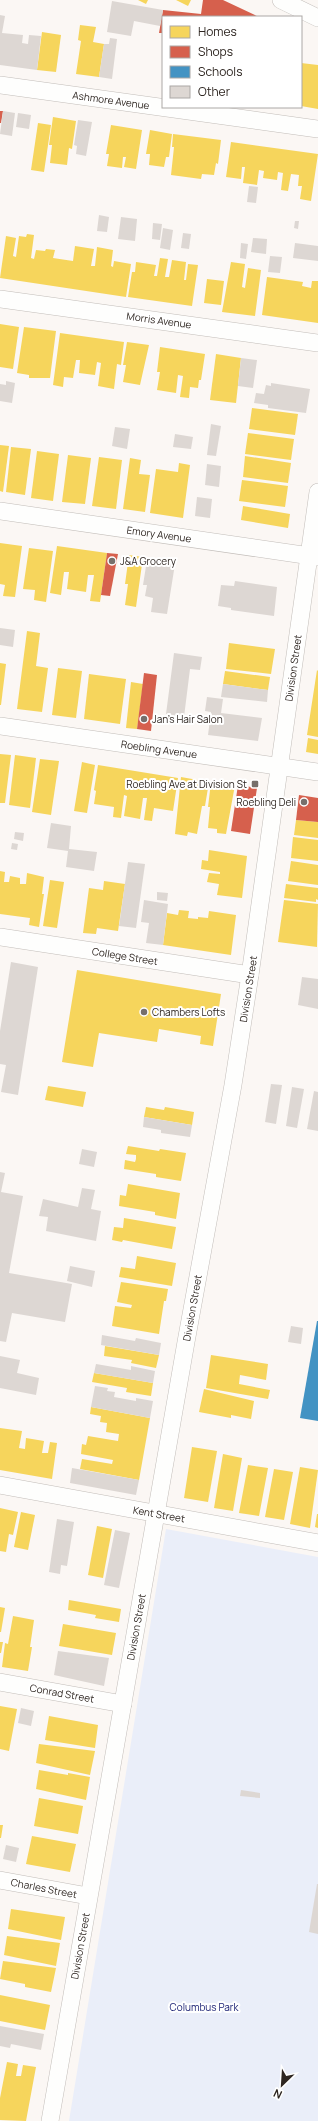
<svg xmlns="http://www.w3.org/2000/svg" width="318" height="2121" viewBox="0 0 318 2121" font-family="Manrope,sans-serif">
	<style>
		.green { fill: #eaeef9 }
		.homes { fill: #f6d55c }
		.shops { fill: #d6604d }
		.schools { fill: #4393c3 }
		.building { fill: #ddd7d3 }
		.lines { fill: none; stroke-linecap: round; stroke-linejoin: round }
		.minor-casing { stroke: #c2bdb9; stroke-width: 18 }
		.minor { stroke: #fefefd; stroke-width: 17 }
		.poi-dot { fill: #766f6b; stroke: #fff; stroke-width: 1.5 }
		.labels { text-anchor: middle; stroke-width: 4; stroke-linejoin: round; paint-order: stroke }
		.street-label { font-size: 10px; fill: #2e2621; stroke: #fff }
		.poi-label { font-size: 10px; fill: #2e2621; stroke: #fff; text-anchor: start }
		.park-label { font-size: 10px; fill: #151b70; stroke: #fff }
	</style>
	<rect width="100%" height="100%" fill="#fbf7f4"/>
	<polygon class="green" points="166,1529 318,1557 318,2121 69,2121"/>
	<g class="homes">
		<polygon points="138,0 148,0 146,4"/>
		<polygon points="176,0 191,0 188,6"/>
		<polygon points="80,25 96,27 93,42 104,44 99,77 76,74 81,41 78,40"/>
		<polygon points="42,32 61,35 56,72 37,70"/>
		<polygon points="301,63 318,65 318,109 301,106"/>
		<polygon points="53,117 76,121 72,149 69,148 67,165 50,163 52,145 49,145"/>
		<polygon points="38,123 51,125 44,172 31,170"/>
		<polygon points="111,125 142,130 136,169 124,167 126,157 123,157 122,168 107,166 109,154 106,154"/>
		<polygon points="150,130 172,134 169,157 166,157 164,167 149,165 150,154 146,154"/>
		<polygon points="173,134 221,140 218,164 216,163 214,175 202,174 201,179 171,175 174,147 172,147"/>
		<polygon points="231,142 318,154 311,201 300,199 302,186 298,186 299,175 291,174 288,191 281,190 283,173 278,172 277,180 263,178 264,171 259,170 257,185 243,183 245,167 242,167 241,179 226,177"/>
		<polygon points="27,234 34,235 31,258 34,259 36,250 45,251 46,249 55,250 53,258 73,261 75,246 94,249 91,266 95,266 97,247 113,250 111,266 113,267 114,261 131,264 126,297 0,278 6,236 16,238 13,256 16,257 19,236 26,237"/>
		<polygon points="160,258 168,259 165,277 169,277 172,260 186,262 184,280 186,280 188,264 198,265 192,306 128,297 132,272 135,272 136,262 156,265 154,276 157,276"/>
		<polygon points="231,262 245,264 242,287 245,288 248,268 261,270 255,316 222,312"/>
		<polygon points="267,277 303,282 302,286 311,288 312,281 318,281 318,323 262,315"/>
		<polygon points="207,279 224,281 221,305 204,303"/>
		<polygon points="0,324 19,327 13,369 0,367"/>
		<polygon points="24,327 56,331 50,378 29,378 29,375 17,373"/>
		<polygon points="60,333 124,342 121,365 117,364 114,389 98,386 101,363 97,362 95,375 79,373 80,360 76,360 73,378 64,377 63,387 53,385"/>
		<polygon points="127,342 149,345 140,385 123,382 126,365 123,365"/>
		<polygon points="160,347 205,354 201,380 199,380 198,388 190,387 189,398 180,397 183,376 178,375 176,393 157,390 160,372 157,372"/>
		<polygon points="216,354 241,358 236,403 210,400"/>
		<polygon points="252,408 298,414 295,435 249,429"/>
		<polygon points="248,433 294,439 291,460 245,454"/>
		<polygon points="0,445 9,446 3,492 0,491"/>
		<polygon points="11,447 31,449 25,495 6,492"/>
		<polygon points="37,451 59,454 53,501 31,498"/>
		<polygon points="68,455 91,458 85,504 62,502"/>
		<polygon points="245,456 291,463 288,483 243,477"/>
		<polygon points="99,457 122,460 116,509 92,506"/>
		<polygon points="130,458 141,460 139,474 150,475 145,512 123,509"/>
		<polygon points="179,463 190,465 183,518 150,513 156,469 178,472"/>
		<polygon points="242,480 288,486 285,507 239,501"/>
		<polygon points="243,506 290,514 288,528 241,520"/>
		<polygon points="0,543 22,546 15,597 3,596 5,585 0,584"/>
		<polygon points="57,546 107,553 100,602 90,601 94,575 88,575 86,592 67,589 69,572 64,572 61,595 50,593"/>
		<polygon points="29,548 53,551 46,602 34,600 35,590 23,589"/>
		<polygon points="129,555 143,557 136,607 125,605 128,584 125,584"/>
		<polygon points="27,631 40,633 36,666 48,668 42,712 17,709"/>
		<polygon points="229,643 275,649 271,674 226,669"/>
		<polygon points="0,663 6,664 1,705 0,705"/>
		<polygon points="58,668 82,671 76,718 52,715"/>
		<polygon points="317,670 318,671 318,737 307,735"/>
		<polygon points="225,671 270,677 268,690 223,684"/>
		<polygon points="89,674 126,679 120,724 84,719"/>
		<polygon points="131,682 143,684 137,729 126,728"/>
		<polygon points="308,738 318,740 318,754 306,752"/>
		<polygon points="0,754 11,755 5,803 0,803"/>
		<polygon points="15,755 36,758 30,808 9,805"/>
		<polygon points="40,759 59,761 51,815 32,812"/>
		<polygon points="82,762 95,765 87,813 74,811"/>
		<polygon points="98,765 178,778 173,811 154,808 152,821 144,820 147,798 143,798 140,819 124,816 127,796 124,795 121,818 113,817 114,807 94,804 96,791 94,790"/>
		<polygon points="181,777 209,782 205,806 202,806 197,834 188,832 187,836 175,834"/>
		<polygon points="211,782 235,785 226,834 217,833 217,829 208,828 210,807 208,807"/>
		<polygon points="296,820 318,822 318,838 294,835"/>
		<polygon points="293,837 318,840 318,861 291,858"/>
		<polygon points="209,850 247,856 242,898 217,895 219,884 207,882 209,873 220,874 220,872 201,869 202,860 208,861"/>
		<polygon points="291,861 318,865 318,885 288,881"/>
		<polygon points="0,871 5,872 4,882 9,882 10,876 20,878 20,884 26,884 27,873 44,877 42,894 44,894 39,927 29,925 30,918 0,914"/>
		<polygon points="50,880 64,882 57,928 43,926"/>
		<polygon points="104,881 125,884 118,931 97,928 96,934 83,933 89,888 103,890"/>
		<polygon points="286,884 318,888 318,900 316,899 316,902 284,898"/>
		<polygon points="284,900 318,904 317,947 278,942"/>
		<polygon points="179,910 189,911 188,918 198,919 198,917 208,918 209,911 236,915 231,955 163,945 167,913 178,915"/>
		<polygon points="77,970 221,994 213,1046 200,1044 201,1036 159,1029 157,1042 99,1033 93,1067 62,1062"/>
		<polygon points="48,1086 86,1092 83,1107 45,1100"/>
		<polygon points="146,1107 164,1110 165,1107 194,1112 192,1125 144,1117"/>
		<polygon points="128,1146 159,1151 160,1149 186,1153 181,1181 156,1177 156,1174 124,1169 125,1160 135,1162 136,1159 136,1155 126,1154"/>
		<polygon points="128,1184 180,1193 176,1219 155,1215 155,1212 119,1206 120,1195 126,1196"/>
		<polygon points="124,1218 176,1227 172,1249 123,1240 122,1242 112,1240 114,1227 123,1228"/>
		<polygon points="137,1256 176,1263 172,1286 119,1277 121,1267 135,1269"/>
		<polygon points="121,1282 168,1289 166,1301 164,1301 159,1334 112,1326 115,1306 131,1308 132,1305 117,1302"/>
		<polygon points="105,1346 159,1355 156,1368 131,1363 132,1360 104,1356"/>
		<polygon points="211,1355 268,1364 266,1380 240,1375 239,1384 270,1390 268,1399 206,1388"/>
		<polygon points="94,1373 153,1383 151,1396 126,1392 127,1388 92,1382"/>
		<polygon points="204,1389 254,1401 251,1419 231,1415 231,1418 199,1412"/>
		<polygon points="91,1407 150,1418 139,1480 80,1469 82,1459 112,1464 113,1460 81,1454 82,1444 86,1445 88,1436 118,1441 119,1434 106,1432 107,1423 100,1422 101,1416 90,1414"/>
		<polygon points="0,1428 22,1431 19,1448 25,1449 26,1438 44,1441 42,1453 48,1453 50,1442 57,1443 52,1479 0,1470"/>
		<polygon points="192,1447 217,1451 208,1502 184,1498"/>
		<polygon points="223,1454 242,1458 233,1511 214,1508"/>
		<polygon points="248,1465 268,1468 259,1516 239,1513"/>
		<polygon points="300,1467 318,1470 310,1528 290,1524"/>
		<polygon points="274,1469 293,1472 284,1520 265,1517"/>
		<polygon points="0,1508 18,1512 13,1535 9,1534 6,1552 0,1551"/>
		<polygon points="21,1512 35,1515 28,1550 14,1547"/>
		<polygon points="317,1514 318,1514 318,1528 315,1527"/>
		<polygon points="97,1526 112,1529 103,1578 88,1575"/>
		<polygon points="69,1600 121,1609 119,1622 95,1618 96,1615 68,1610"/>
		<polygon points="0,1607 5,1608 1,1632 0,1632"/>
		<polygon points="13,1616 34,1620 30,1647 32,1647 28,1671 2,1667 5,1643 8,1644"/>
		<polygon points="63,1624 116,1633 112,1655 59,1646"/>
		<polygon points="0,1642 3,1642 1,1653 0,1653"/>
		<polygon points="0,1706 17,1709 9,1751 0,1749"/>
		<polygon points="49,1716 98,1725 95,1748 45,1740"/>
		<polygon points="39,1744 95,1751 90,1775 36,1763"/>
		<polygon points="39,1770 68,1775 68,1773 90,1777 86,1800 36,1789"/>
		<polygon points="39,1798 83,1806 78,1834 34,1826"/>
		<polygon points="0,1825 3,1825 1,1838 0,1838"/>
		<polygon points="32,1836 76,1844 70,1872 26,1864"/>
		<polygon points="11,1909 65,1917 61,1940 8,1929"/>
		<polygon points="7,1936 60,1943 56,1966 4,1955"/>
		<polygon points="3,1961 56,1968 51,1992 25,1987 25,1984 0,1979"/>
		<polygon points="0,1995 50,2005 45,2030 0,2021"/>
		<polygon points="7,2062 18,2064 16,2076 21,2076 23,2065 36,2067 26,2121 0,2120 0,2098"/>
	</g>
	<g class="shops">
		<polygon points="203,0 223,0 259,17 163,17 163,33 159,33 163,10 201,14"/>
		<polygon points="0,111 3,111 1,123 0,123"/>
		<polygon points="107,553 118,554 110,596 101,595"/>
		<polygon points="144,673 157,675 151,731 137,729"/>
		<polygon points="238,785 257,788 250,834 231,831"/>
		<polygon points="299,795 318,798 318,822 296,820"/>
	</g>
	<polygon class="schools" points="317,1321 318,1321 318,1421 300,1418"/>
	<g class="building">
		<polygon points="112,1 163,10 160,26 134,21 131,36 107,32"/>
		<polygon points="0,15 5,16 2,33 23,35 22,43 28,44 29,35 41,36 37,70 0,65"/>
		<polygon points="110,38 117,39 112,79 99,77 104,44 109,44"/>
		<polygon points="3,111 15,113 12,136 0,134"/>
		<polygon points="18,113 31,115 29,129 16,127"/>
		<polygon points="78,120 92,122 86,156 76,154 77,146 74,145"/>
		<polygon points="249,186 258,187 256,203 247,202"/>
		<polygon points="99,215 109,217 107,232 97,231"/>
		<polygon points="121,217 137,219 135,241 118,239"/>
		<polygon points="295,221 299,221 298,229 294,228"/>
		<polygon points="153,223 162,224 160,240 152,239"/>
		<polygon points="163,228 173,230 170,250 160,248"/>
		<polygon points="183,233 191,234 189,249 181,248"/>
		<polygon points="253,238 267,239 266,254 251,252"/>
		<polygon points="241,243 248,244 246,259 240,258"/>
		<polygon points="295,243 318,246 318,261 293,258"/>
		<polygon points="270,256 282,257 280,273 268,272"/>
		<polygon points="241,358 257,360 253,388 238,386"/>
		<polygon points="6,381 15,383 12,403 0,401 0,384 6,385"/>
		<polygon points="271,383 310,389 306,413 268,408 268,405 254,403 256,393 264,394 266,385 271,386"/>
		<polygon points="211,424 221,426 216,456 207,455"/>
		<polygon points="115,427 130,429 127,449 112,446"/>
		<polygon points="175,434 193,437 191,449 173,447"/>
		<polygon points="207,464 221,466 219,487 205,485"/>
		<polygon points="197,497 212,499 210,518 195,516"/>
		<polygon points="147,560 175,564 167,614 151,612 153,598 145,596 147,585 143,585"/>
		<polygon points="235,581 277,587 274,616 231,610 231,608 218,606 221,585 234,586"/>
		<polygon points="0,628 15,630 13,647 0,645"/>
		<polygon points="174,653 202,657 200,670 190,669 184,717 166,714"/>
		<polygon points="223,684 268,690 267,702 221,697"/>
		<polygon points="207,697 223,699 221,713 262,718 258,741 208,735 211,712 205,711"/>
		<polygon points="51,823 71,826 69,849 97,852 94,871 66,867 68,851 47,848"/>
		<polygon points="15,832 24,833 23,841 14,839"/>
		<polygon points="12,843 18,844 17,850 11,849"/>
		<polygon points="128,862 145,864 136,928 119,926"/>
		<polygon points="157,892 168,893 167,901 157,900"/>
		<polygon points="144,900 168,904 163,945 146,943 149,923 141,922"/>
		<polygon points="11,962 38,967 18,1095 1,1092 6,1065 0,1064 0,1031"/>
		<polygon points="302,977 318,979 318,1009 298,1005"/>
		<polygon points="271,1084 282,1085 276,1124 265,1122"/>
		<polygon points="292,1087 304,1089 297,1128 286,1126"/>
		<polygon points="314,1091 318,1092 318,1131 307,1129"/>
		<polygon points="144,1117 192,1125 190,1137 161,1133 161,1130 143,1127"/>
		<polygon points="82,1149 97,1152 94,1167 79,1164"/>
		<polygon points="0,1172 5,1173 1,1192 23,1196 9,1273 72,1284 65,1322 12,1313 6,1342 0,1341"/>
		<polygon points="82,1188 95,1190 91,1209 101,1211 96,1241 46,1231 48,1217 39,1216 43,1199 78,1207"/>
		<polygon points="70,1266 95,1271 92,1287 67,1281"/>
		<polygon points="291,1326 303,1328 301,1344 288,1342"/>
		<polygon points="102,1335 135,1341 136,1338 161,1343 159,1355 101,1345"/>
		<polygon points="0,1356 20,1360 17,1373 39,1378 36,1395 0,1388"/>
		<polygon points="96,1364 131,1370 131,1366 155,1371 153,1383 94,1373"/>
		<polygon points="95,1386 108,1388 107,1391 115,1392 114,1397 136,1401 136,1398 153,1401 150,1418 91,1407"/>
		<polygon points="72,1468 139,1480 136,1495 70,1483"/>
		<polygon points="57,1519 74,1522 67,1566 61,1565 60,1574 49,1572"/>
		<polygon points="115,1530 130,1533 119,1588 104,1585"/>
		<polygon points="58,1651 109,1658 104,1686 54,1675"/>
		<polygon points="21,1708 34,1711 31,1726 18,1723"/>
		<polygon points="241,1790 260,1793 260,1798 240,1796"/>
		<polygon points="6,1845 19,1848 16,1862 3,1859"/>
		<polygon points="317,1884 318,1884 318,1934 309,1932"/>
		<polygon points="0,2026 44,2034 41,2050 11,2044 10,2048 0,2046"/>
	</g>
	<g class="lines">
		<defs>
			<g id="minor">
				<polyline points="281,0 318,18"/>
				<polyline points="0,85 318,129"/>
				<polyline points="0,299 318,343"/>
				<polyline points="0,511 318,557"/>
				<polyline points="0,726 318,772"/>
				<polyline points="0,937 250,975"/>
				<polyline points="0,1485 318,1543"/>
				<polyline points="0,1682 123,1704"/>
				<polyline points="0,1880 88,1896"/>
				<polyline points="50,2121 186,1342 233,1085 250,975 318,492"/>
			</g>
		</defs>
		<use href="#minor" class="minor-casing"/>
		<use href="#minor" class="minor"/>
	</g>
	<g class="poi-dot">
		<circle cx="112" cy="561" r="4"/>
		<circle cx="144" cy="719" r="4"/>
		<rect x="251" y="780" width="8" height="8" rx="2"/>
		<circle cx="304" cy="802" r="4"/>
		<circle cx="144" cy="1012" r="4"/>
	</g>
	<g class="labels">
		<g class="street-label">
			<text transform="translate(111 100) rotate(8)" y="4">Ashmore Avenue</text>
			<text transform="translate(159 320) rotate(8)" y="4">Morris Avenue</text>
			<text transform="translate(159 534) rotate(8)" y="4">Emory Avenue</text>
			<text transform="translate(293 668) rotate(-82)" y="4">Division Street</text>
			<text transform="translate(159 749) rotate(8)" y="4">Roebling Avenue</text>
			<text transform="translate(125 956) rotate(9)" y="4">College Street</text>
			<text transform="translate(248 989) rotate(-81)" y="4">Division Street</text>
			<text transform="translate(192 1308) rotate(-80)" y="4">Division Street</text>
			<text transform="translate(159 1514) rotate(10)" y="4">Kent Street</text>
			<text transform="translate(136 1627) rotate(-80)" y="4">Division Street</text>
			<text transform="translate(62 1693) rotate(10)" y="4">Conrad Street</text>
			<text transform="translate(44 1888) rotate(11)" y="4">Charles Street</text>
			<text transform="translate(80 1946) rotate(-80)" y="4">Division Street</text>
		</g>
		<g class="poi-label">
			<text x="120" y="565">J&amp;A Grocery</text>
			<text x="152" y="723">Jan's Hair Salon</text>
			<text x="247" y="788" text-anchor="end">Roebling Ave at Division St</text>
			<text x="296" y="806" text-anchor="end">Roebling Deli</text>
			<text x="152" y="1016">Chambers Lofts</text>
		</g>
		<g class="park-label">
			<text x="204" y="2011">Columbus Park</text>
		</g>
	</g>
	<rect x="162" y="16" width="140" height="92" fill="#ffffff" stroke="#aba8a6"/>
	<rect x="170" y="26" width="20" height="12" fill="#f6d55c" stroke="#aba8a6"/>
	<text x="198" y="36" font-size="12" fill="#2e2621">Homes</text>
	<rect x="170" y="46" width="20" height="12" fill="#d6604d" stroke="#aba8a6"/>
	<text x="198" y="56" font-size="12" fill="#2e2621">Shops</text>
	<rect x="170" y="66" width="20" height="12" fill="#4393c3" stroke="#aba8a6"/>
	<text x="198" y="76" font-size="12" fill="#2e2621">Schools</text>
	<rect x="170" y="86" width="20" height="12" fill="#ddd7d3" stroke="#aba8a6"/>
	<text x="198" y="96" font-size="12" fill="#2e2621">Other</text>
	<g transform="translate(282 2085) rotate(205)" stroke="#ffffff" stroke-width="3" paint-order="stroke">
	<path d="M0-3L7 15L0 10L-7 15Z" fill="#2e2621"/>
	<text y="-6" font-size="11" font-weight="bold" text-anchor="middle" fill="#2e2621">N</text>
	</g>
</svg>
